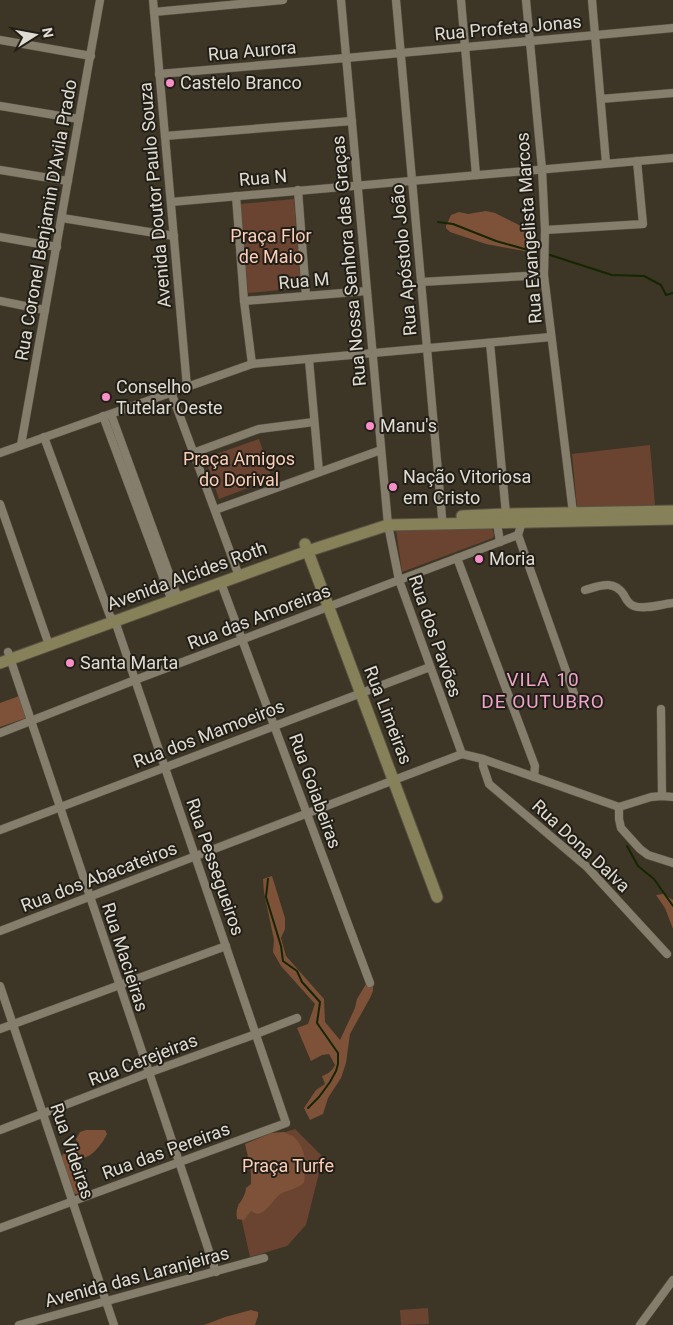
<svg xmlns="http://www.w3.org/2000/svg" width="673" height="1325" viewBox="0 0 673 1325" font-family="Roboto,sans-serif">
	<style>
		.green { fill: #6a4430 }
		.forest { fill: #7e5139 }
		.lines { fill: none; stroke-linecap: round; stroke-linejoin: round }
		.stream { stroke: #162600; stroke-width: 2 }
		.street-casing { stroke: #595345; stroke-width: 9 }
		.secondary-casing { stroke: #595345; stroke-width: 13 }
		.street { stroke: #857e6c; stroke-width: 8 }
		.secondary { stroke: #868158; stroke-width: 11 }
		.poi-dot { fill: #f98fc8; stroke: #211e17; stroke-width: 2 }
		.labels { text-anchor: middle; stroke-width: 4; stroke-linejoin: round; paint-order: stroke }
		.street-label { font-size: 18px; fill: #e0dcd2; stroke: #211e17 }
		.poi-label { font-size: 18px; fill: #e0dcd2; stroke: #211e17; text-anchor: start }
		.park-label { font-size: 18px; fill: #fdcfb8; stroke: #211e17 }
		.neighbourhood-label { font-size: 19px; letter-spacing: 1px; fill: #efa4ca; stroke: #211e17 }
	</style>
	<rect width="100%" height="100%" fill="#3d3626"/>
	<g class="green">
		<polygon points="294,199 301,288 248,293 240,204"/>
		<polygon points="259,439 272,479 219,499 205,458"/>
		<polygon points="650,445 655,505 577,507 572,454"/>
		<polygon points="491,528 494,533 493,538 402,572 396,529"/>
		<polygon points="295,1129 323,1157 306,1225 287,1246 250,1257 238,1204 264,1193 248,1144"/>
		<polygon points="428,1308 429,1324 401,1325 400,1310"/>
	</g>
	<g class="forest">
		<polygon points="486,211 495,213 525,228 528,237 533,246 529,252 486,244 450,232 446,228 446,226 451,215 459,212 468,214"/>
		<polygon points="19,696 26,718 0,727 0,703"/>
		<path d="M272,876L285,918V929L281,938L286,956L324,999L325,1022L340,1040L355,1008L357,999L366,984L373,986V991L370,998L350,1034L346,1063L341,1078L328,1098L323,1114L310,1120L304,1108L316,1090L325,1084L322,1076C328,1074 332,1071 335,1065L329,1054L322,1055L311,1061L297,1028L308,1024L315,1004L281,966L273,952L274,940L264,892L263,879Z"/>
		<polygon points="663,894 673,900 673,929 665,908 656,895"/>
		<path d="M86,1130H105L107,1134C104,1140 100,1146 95,1151C84,1162 80,1153 72,1173L80,1190L79,1193L76,1194L73,1193L63,1166L62,1157L63,1154L79,1148L76,1139L80,1132Z"/>
		<path d="M284,1132C287,1134 292,1135 295,1138C307,1149 306,1169 304,1183C297,1189 287,1190 279,1195C273,1200 266,1213 258,1214C256,1214 253,1212 251,1211L244,1220L237,1219C234,1204 245,1201 246,1188L251,1184C251,1174 251,1166 248,1157C247,1152 246,1149 245,1144L271,1133Z"/>
		<polygon points="251,1310 258,1312 258,1316 255,1325 204,1325 225,1317"/>
	</g>
	<g class="lines">
		<g class="stream">
			<polyline points="438,222 453,224 496,241 535,252"/>
			<polyline points="550,255 612,275 644,276 661,285 666,295 673,293"/>
			<polyline points="627,846 638,866 654,879 673,906"/>
			<polyline points="268,879 266,897 281,946 283,961 297,971 302,982 320,1002 317,1023 338,1053 338,1064 336,1071 330,1082 319,1097 308,1108"/>
		</g>
		<defs>
			<g id="street">
				<polyline points="153,0 187,387"/>
				<polyline points="341,0 388,525 399,580 462,754"/>
				<polyline points="396,0 442,517"/>
				<polyline points="461,0 476,175"/>
				<polyline points="526,0 542,169 545,230 544,275 573,513"/>
				<polyline points="592,0 606,163"/>
				<polyline points="154,12 283,0"/>
				<polyline points="0,40 91,56"/>
				<polyline points="159,74 346,58 673,28"/>
				<polyline points="601,99 673,93"/>
				<polyline points="0,106 79,119"/>
				<polyline points="165,136 352,121"/>
				<polyline points="0,170 68,181"/>
				<polyline points="298,190 306,295"/>
				<polyline points="236,196 244,301 252,364"/>
				<polyline points="171,202 673,158"/>
				<polyline points="62,218 174,236"/>
				<polyline points="545,230 643,224 637,161"/>
				<polyline points="0,237 57,247"/>
				<polyline points="421,282 544,275"/>
				<polyline points="0,301 45,310"/>
				<polyline points="244,301 367,291"/>
				<polyline points="490,343 506,514"/>
				<polyline points="309,360 319,472"/>
				<polyline points="171,392 239,576"/>
				<polyline points="111,414 178,598"/>
				<polyline points="103,416 172,601"/>
				<polyline points="21,445 100,0"/>
				<polyline points="0,453 252,364 551,337"/>
				<polyline points="193,453 259,429 314,422"/>
				<polyline points="0,504 49,645"/>
				<polyline points="215,510 381,450"/>
				<polyline points="497,523 500,542"/>
				<polyline points="518,535 578,705"/>
				<polyline points="457,558 535,766 534,777"/>
				<polyline points="221,583 370,983"/>
				<path d="M585,590C599,586 614,579 624,595C626,599 628,604 634,606C643,610 663,604 673,603"/>
				<polyline points="8,652 216,1272"/>
				<polyline points="661,709 662,796"/>
				<polyline points="0,733 135,680 518,535 522,522 521,518"/>
				<polyline points="462,754 483,759 619,807 651,797 662,796 673,797"/>
				<polyline points="483,759 483,766 489,784 587,867 667,954"/>
				<polyline points="619,807 619,819 621,828 640,849 648,855 673,863"/>
				<polyline points="0,830 430,667"/>
				<polyline points="0,931 462,754"/>
				<polyline points="0,986 114,1325"/>
				<polyline points="0,1029 226,946"/>
				<polyline points="0,1130 148,1073 256,1034 297,1018"/>
				<polyline points="0,1228 286,1123 115,621 110,616 44,437"/>
				<polyline points="19,1325 264,1258"/>
				<polyline points="640,1325 673,1280"/>
			</g>
			<g id="secondary">
				<polyline points="462,516 506,514 673,511"/>
				<polyline points="305,544 437,897"/>
				<polyline points="0,663 308,551 388,525 673,519"/>
			</g>
		</defs>
		<use href="#street" class="street-casing"/>
		<use href="#secondary" class="secondary-casing"/>
		<use href="#street" class="street"/>
		<use href="#secondary" class="secondary"/>
	</g>
	<g class="poi-dot">
		<circle cx="170" cy="83" r="5"/>
		<circle cx="106" cy="397" r="5"/>
		<circle cx="370" cy="426" r="5"/>
		<circle cx="393" cy="487" r="5"/>
		<circle cx="479" cy="559" r="5"/>
		<circle cx="70" cy="663" r="5"/>
	</g>
	<g class="labels">
		<g class="street-label">
			<text transform="translate(508 28) rotate(-5)" y="6">Rua Profeta Jonas</text>
			<text transform="translate(252 51) rotate(-5)" y="6">Rua Aurora</text>
			<text transform="translate(263 178) rotate(-5)" y="6">Rua N</text>
			<text transform="translate(155 195) rotate(-95)" y="6">Avenida Doutor Paulo Souza</text>
			<text transform="translate(46 220) rotate(-80)" y="6">Rua Coronel Benjamin D'Avila Prado</text>
			<text transform="translate(529 228) rotate(-94)" y="6">Rua Evangelista Marcos</text>
			<text transform="translate(404 260) rotate(-95)" y="6">Rua Apóstolo João</text>
			<text transform="translate(349 261) rotate(-95)" y="6">Rua Nossa Senhora das Graças</text>
			<text transform="translate(304 281) rotate(-5)" y="6">Rua M</text>
			<text transform="translate(187 576) rotate(-20)" y="6">Avenida Alcides Roth</text>
			<text transform="translate(259 617) rotate(-21)" y="6">Rua das Amoreiras</text>
			<text transform="translate(435 636) rotate(71)" y="6">Rua dos Pavões</text>
			<text transform="translate(388 715) rotate(69)" y="6">Rua Limeiras</text>
			<text transform="translate(209 734) rotate(-21)" y="6">Rua dos Mamoeiros</text>
			<text transform="translate(315 791) rotate(70)" y="6">Rua Goiabeiras</text>
			<text transform="translate(581 846) rotate(43)" y="6">Rua Dona Dalva</text>
			<text transform="translate(215 867) rotate(71)" y="6">Rua Pessegueiros</text>
			<text transform="translate(99 877) rotate(-21)" y="6">Rua dos Abacateiros</text>
			<text transform="translate(125 957) rotate(72)" y="6">Rua Macieiras</text>
			<text transform="translate(143 1060) rotate(-21)" y="6">Rua Cerejeiras</text>
			<text transform="translate(72 1151) rotate(71)" y="6">Rua Videiras</text>
			<text transform="translate(166 1151) rotate(-20)" y="6">Rua das Pereiras</text>
			<text transform="translate(137 1277) rotate(-15)" y="6">Avenida das Laranjeiras</text>
		</g>
		<g class="poi-label">
			<text x="180" y="89">Castelo Branco</text>
			<text x="116" y="393">Conselho<tspan x="116" dy="21">Tutelar Oeste</tspan></text>
			<text x="380" y="432">Manu's</text>
			<text x="403" y="483">Nação Vitoriosa<tspan x="403" dy="21">em Cristo</tspan></text>
			<text x="489" y="565">Moria</text>
			<text x="80" y="669">Santa Marta</text>
		</g>
		<g class="park-label">
			<text x="271" y="242">Praça Flor<tspan x="271" dy="21">de Maio</tspan></text>
			<text x="239" y="465">Praça Amigos<tspan x="239" dy="21">do Dorival</tspan></text>
			<text x="288" y="1172">Praça Turfe</text>
		</g>
		<g class="neighbourhood-label">
			<text x="543" y="686">VILA 10<tspan x="543" dy="22">DE OUTUBRO</tspan></text>
		</g>
	</g>
	<g transform="translate(35 35) rotate(79)" stroke="#211e17" stroke-width="4" paint-order="stroke">
	<path d="M0-4L9 19L0 12L-9 19Z" fill="#e0dcd2"/>
	<text y="-8" font-size="14" font-weight="bold" text-anchor="middle" fill="#e0dcd2">N</text>
	</g>
</svg>
